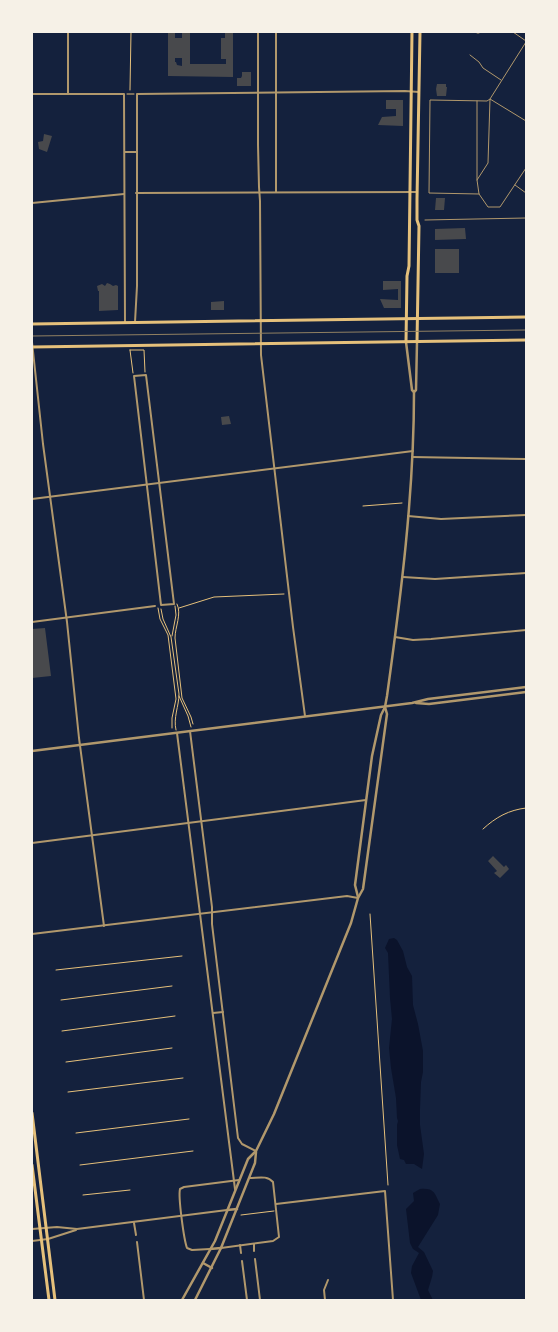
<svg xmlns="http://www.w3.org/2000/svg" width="558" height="1332" viewBox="0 0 558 1332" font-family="Quicksand,sans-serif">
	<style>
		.water { fill: #0b132b }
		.building { fill: #48494c; fill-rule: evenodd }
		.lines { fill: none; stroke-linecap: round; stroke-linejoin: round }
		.path { stroke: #e5c07b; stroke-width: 1 }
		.service { stroke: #b1986c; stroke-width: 1 }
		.minor { stroke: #b1986c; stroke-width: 2 }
		.tertiary { stroke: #b1986c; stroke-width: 2.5 }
		.secondary { stroke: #e5c07b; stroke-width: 3 }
		.primary { stroke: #e5c07b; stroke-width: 3 }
		.tram { stroke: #918062; stroke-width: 1 }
	</style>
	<rect width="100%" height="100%" fill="#14213d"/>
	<g class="water">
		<polygon points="394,938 397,940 403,951 407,967 412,976 413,1005 418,1024 423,1051 423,1072 421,1082 420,1109 420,1125 424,1154 422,1169 414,1164 406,1164 404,1160 400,1159 397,1145 397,1125 398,1121 397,1118 396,1098 391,1068 389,1048 392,1019 390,998 388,953 385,948 389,939"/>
		<path d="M420,1189C434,1188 434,1192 440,1204L438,1215L418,1247L424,1252L433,1271L432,1277L428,1290L433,1300H421L411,1273L412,1266L419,1253L413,1249L410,1243L406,1209L414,1201L413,1193Z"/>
	</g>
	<g class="building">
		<path d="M168,32H175V38H182V32H190V64H226V59H221V38H225V32H233V77L168,76ZM175,58H182V66L177,65L176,62H175Z"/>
		<polygon points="242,72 251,72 251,86 237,86 237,78 241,78 242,76"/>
		<polygon points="437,84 446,84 446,87 447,87 446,96 437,96 436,89"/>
		<polygon points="386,100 403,100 403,126 378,125 382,117 396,116 396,109 386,109"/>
		<polygon points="44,134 52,136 47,152 39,149 38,142 43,141"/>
		<polygon points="436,198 445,198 444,210 435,210"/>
		<polygon points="465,228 466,239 435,240 435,229"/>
		<rect x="435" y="249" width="24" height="24"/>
		<polygon points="383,281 401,281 401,308 384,308 380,299 398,300 398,289 383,290"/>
		<polygon points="107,283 110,284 113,286 116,285 118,286 118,310 99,311 99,291 98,291 97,286 102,284 105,286"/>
		<polygon points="224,301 224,310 211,310 211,302"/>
		<polygon points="229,416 231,424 222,425 221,417"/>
		<polygon points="45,628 51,676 32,678 32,629"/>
		<polygon points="493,856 504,867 506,865 509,869 500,878 494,873 497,871 488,861"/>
	</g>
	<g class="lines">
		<g class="path">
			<polyline points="474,32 478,33 482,32"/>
			<polyline points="130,90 131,32"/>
			<polyline points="127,94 134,94"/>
			<polyline points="130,350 144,350 145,372"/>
			<polyline points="130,350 133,373"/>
			<polyline points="363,506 402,503"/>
			<path d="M177,604C182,614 175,627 175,638L182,698L191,717L193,724"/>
			<polyline points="158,608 160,619 168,635 176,699 172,718 172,728"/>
			<polyline points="179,608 214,597 284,594"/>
			<path d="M161,609L163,619L171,637L179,694C179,706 173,718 176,730"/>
			<polyline points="172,636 176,615 175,606"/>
			<polyline points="179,696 188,716 191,727"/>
			<path d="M483,829C496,817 509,810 526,808"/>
			<polyline points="370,914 388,1185"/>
			<polyline points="56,970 182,956"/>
			<polyline points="61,1000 172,986"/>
			<polyline points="62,1031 175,1016"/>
			<polyline points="66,1062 172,1048"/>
			<polyline points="68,1092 183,1078"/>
			<polyline points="76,1133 189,1119"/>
			<polyline points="80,1165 193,1151"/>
			<polyline points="83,1195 130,1190"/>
			<polyline points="241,1215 274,1211"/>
		</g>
		<g class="service">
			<polyline points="513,32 526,41"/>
			<polyline points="526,42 490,99 488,163 477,180 479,194 488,207 500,207 526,168"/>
			<polyline points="470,55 479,62 483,68 501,80"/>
			<polyline points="477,180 477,101"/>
			<polyline points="515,185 526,193"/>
			<polyline points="479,194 429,193 430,100 487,101 490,99 526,121"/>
			<polyline points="425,220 526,218"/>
		</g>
		<g class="minor">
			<polyline points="258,32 258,145 259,187 260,201 261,355 293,627 305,716"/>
			<polyline points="276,32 276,192"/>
			<polyline points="32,94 124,94 125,322"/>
			<polyline points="68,94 68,32"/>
			<polyline points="125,152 136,152"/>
			<polyline points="136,193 417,192"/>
			<polyline points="32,203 124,194"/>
			<polyline points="135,322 137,286 137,94 405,91 419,92"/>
			<polyline points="32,342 43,444 67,622 79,738 104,926"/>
			<polygon points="146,375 174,604 161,605 134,376"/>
			<polyline points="412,457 526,459"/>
			<polyline points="32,499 413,451"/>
			<polyline points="408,516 441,519 526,515"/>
			<polyline points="403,577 435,579 526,573"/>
			<polyline points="32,622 155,606"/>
			<polyline points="395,637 413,640 431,639 526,630"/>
			<polyline points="190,731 212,907 212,924 238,1138 242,1144 256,1151"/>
			<polyline points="177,733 235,1189"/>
			<polyline points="32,843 366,800"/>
			<polyline points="32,934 347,896 358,898"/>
			<polyline points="213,1013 223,1012"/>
			<polyline points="276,1204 385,1191 393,1300"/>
			<polyline points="134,1223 136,1235"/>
			<polyline points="32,1229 57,1227 77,1229 227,1210"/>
			<polyline points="32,1241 48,1239 76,1230"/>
			<polyline points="137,1242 144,1300"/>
			<polyline points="254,1244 254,1251"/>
			<polyline points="240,1245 241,1253"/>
			<path d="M221,1248L273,1241L279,1237L273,1182C267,1175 258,1178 249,1178"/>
			<path d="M210,1249L192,1250L187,1248C184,1240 178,1197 180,1189L184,1187L239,1180"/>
			<polyline points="255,1259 260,1300"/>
			<polyline points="242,1261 247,1300"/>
			<polyline points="325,1300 324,1290 328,1280"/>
		</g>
		<g class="tertiary">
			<polyline points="406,342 412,390 414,392"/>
			<polyline points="416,703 429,704 526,692"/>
			<polyline points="32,751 412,703 428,699 526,687"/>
			<path d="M358,897L355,885L372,756L381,715L385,707L387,696C401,595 414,494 414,392L416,390L417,342"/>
			<polyline points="227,1210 237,1209"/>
			<polyline points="210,1249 221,1248"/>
			<polyline points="203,1263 212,1268"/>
			<polyline points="182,1300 215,1241 248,1159 256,1151 274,1114 351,923 358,898 363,889 387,714 385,707"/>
			<polyline points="195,1300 221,1248 255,1163 256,1152"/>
		</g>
		<g class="secondary">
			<polyline points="406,342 407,276 409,266 412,32"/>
			<polyline points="417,342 419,226 417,220 417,199 420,32"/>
		</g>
		<g class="primary">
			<polyline points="32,324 526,317"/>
			<polyline points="32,347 526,340"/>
			<polyline points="32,1113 55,1300"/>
			<polyline points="32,1165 49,1300"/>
		</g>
		<polyline class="tram" points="32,336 526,330"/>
	</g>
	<rect width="558" height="1332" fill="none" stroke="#f6f1e7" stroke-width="66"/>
</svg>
